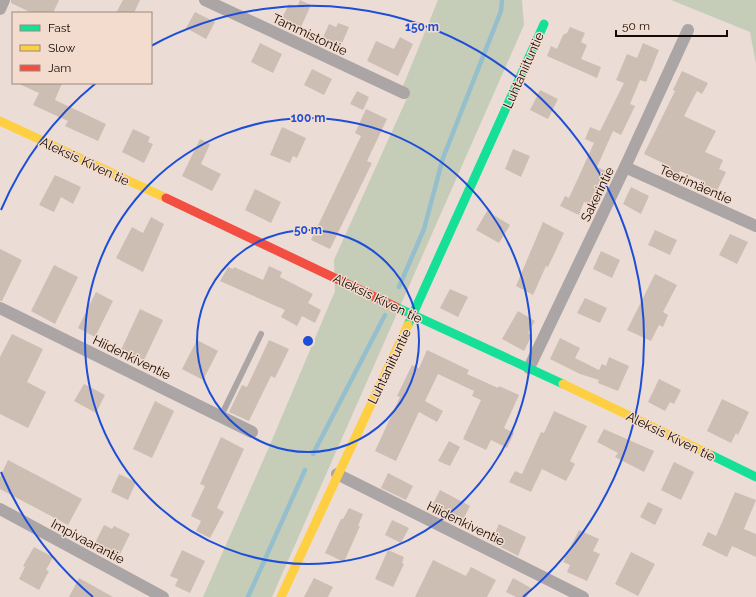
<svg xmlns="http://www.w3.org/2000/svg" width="756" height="597" viewBox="0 0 756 597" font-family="Raleway,sans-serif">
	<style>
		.green { fill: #c5ccb7 }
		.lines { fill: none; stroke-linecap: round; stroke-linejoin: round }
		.stream { stroke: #96bfcd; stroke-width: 4.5 }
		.building { fill: #cdbeb3 }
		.lane { stroke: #aba6a5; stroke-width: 6 }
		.street { stroke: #aba6a5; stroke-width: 12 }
		.fast { stroke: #16e098; stroke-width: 9 }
		.slow { stroke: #ffcf43; stroke-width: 9 }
		.jam { stroke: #f24e42; stroke-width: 9 }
		.ring { fill: none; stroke: #1d4ed8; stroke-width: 2 }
		.labels { text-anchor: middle; stroke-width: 3; stroke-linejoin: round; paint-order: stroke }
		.street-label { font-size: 13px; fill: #130b07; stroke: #f3dbcd }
		.centre { fill: #1d4ed8; stroke: #f3dbcd; stroke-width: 2 }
		.ring-label { font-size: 12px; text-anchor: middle; font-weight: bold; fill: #1d4ed8; stroke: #f3dbcd; stroke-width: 3; stroke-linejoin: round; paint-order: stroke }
	</style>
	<rect width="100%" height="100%" fill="#ebddd5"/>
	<g class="green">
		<polygon points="438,0 522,0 524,25 272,597 203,597 269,447 335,291 334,260 407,98 403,86"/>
		<polygon points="671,0 756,0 756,64 750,32"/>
	</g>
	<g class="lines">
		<g class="stream">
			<polyline points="399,287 424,229 443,158 501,11 502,0"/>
			<polyline points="313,454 385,315"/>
			<polyline points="248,597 305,470"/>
		</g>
	</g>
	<g class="building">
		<polygon points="11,0 59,0 53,13 32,13 11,3"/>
		<polygon points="123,0 140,0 134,13 116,13"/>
		<polygon points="300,0 311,5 301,27 282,18 289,4 297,7"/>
		<polygon points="195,12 215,22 206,39 186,28"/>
		<polygon points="338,23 349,27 340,48 322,40 329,24 336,27"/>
		<polygon points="570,27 585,33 581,42 587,45 581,59 601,67 597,78 547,56 551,46 557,49 563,35 567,33"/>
		<polygon points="400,37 413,44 398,76 367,61 376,41 394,49"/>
		<polygon points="260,43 282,54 273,73 251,62"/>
		<polygon points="643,43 659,50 646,82 640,80 630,104 635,106 621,135 613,131 597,167 606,171 590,205 584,202 579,215 560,206 565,196 569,198 594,143 585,139 590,127 600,131 624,83 616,80 627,54 637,58"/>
		<polygon points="312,69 332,79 324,95 304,85"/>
		<polygon points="682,71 708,83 702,94 697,91 684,116 716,131 705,152 723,160 719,169 726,172 716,193 701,186 703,181 680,171 676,178 664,172 667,165 644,154 675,91 673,90"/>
		<polygon points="17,83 62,83 55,100 106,124 98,141 65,126 68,121 33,105 39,93"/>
		<polygon points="540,90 558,99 548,119 530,110"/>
		<polygon points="357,91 369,97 363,110 350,104"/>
		<polygon points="366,109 387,119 367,161 372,163 330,249 311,240 361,136 355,133"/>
		<polygon points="282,127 306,138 297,158 293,156 290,163 270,155"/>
		<polygon points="133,129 150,137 148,142 153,144 144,163 122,152"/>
		<polygon points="200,139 210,144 201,164 221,174 212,191 182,176"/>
		<polygon points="513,149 530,156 521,177 505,169"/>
		<polygon points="55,175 81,187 73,204 61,197 54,212 39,205"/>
		<polygon points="631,187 649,196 641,214 623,204"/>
		<polygon points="255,189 281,202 271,223 245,210"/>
		<polygon points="487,211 510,225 499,243 476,230"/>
		<polygon points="151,217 164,224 143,272 116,258 132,227 143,233"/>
		<polygon points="543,222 564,233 548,267 546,266 533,295 516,286"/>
		<polygon points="655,230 677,240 670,255 648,245"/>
		<polygon points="730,234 748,242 737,264 719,255"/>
		<polygon points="0,249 22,260 2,301 0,301"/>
		<polygon points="601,251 620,260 612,278 593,269"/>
		<polygon points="54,265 78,277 55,324 31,311"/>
		<polygon points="269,266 282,272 280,277 313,294 308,303 321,310 315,323 302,316 297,326 281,317 285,310 220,281 228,267 233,269 234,267 263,280"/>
		<polygon points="655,274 677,285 663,312 668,315 663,327 659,325 651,341 627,330"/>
		<polygon points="450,289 468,297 458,317 440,308"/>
		<polygon points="96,292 113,301 95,337 78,328"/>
		<polygon points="585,298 607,308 600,323 577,313"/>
		<polygon points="140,309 163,320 144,360 121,350"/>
		<polygon points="518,311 535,321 528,333 532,335 524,351 502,339"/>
		<polygon points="12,334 43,349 27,382 46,392 28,428 0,414 0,357"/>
		<polygon points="560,338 580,348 575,358 599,370 602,364 606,366 609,357 629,366 618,391 598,383 599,380 580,374 550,359"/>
		<polygon points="197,340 218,351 203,380 182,369"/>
		<polygon points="269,340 289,349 275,378 271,376 249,421 229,412 242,385 247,387"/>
		<polygon points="427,350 469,370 467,374 498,388 499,386 519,395 504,428 514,433 507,448 491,440 486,450 463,439 481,400 472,396 474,391 438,374 425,401 443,411 437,422 419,412 396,461 375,451 400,397 397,396 412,365 419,368"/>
		<polygon points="659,379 681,390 674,404 670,402 665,411 648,402"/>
		<polygon points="84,384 105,395 96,413 74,401"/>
		<polygon points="722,399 749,412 738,435 736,433 731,443 707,431"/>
		<polygon points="155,401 174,411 152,458 133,449"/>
		<polygon points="554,411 587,426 570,461 575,464 566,481 542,469 531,492 509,482 515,471 522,474 541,432 544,433"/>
		<polygon points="604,429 654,451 644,472 615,457 618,453 597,442"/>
		<polygon points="221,437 244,449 217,508 224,512 210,538 196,531 201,521 191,516 205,486 200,484"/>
		<polygon points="449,441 460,447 450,466 438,461"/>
		<polygon points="8,460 82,499 68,525 0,489 0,477"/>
		<polygon points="674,462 694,472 681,500 661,490"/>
		<polygon points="388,473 413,486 406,500 381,488"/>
		<polygon points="119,474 136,482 128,500 111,492"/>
		<polygon points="440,490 470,506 461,524 431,508"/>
		<polygon points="735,492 756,500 744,529 756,534 756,557 732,546 727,557 702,545 708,532 716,536"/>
		<polygon points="648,502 663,509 655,525 640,517"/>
		<polygon points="349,508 363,514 358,526 360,526 344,562 325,553 341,519 343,519"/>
		<polygon points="392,520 409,528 401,543 385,535"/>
		<polygon points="499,524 526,537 518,556 491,542"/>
		<polygon points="104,525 112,529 114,526 130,534 117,560 93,547"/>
		<polygon points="579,530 599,539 593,551 600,554 587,581 567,572 570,565 563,562"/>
		<polygon points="34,547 53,557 46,570 49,571 39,590 19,579 25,567 23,566"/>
		<polygon points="182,550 205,561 190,593 175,586 178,579 170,576"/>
		<polygon points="388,550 404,557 402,563 404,564 393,587 375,579"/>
		<polygon points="631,552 655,564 638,596 615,584"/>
		<polygon points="433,560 466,576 471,567 496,580 487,597 415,597"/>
		<polygon points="79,578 113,597 69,597"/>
		<polygon points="314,578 333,587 328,597 304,597"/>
		<polygon points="513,578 531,588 527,597 516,597 506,592"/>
	</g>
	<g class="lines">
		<polyline class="lane" points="221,416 261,334"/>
		<g class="street">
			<polyline points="205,0 404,93"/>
			<polyline points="0,9 4,0"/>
			<polyline points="625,167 756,226"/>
			<polyline points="0,308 252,432"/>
			<polyline points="529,368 625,167 688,30"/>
			<polyline points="337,474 583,597"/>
			<polyline points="0,509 163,597"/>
		</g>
		<g class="fast">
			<polyline points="396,307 563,384"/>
			<polyline points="408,325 544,24"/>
			<polyline points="709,454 756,477"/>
		</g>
		<g class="slow">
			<polyline points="0,121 166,198"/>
			<polyline points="563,384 709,454"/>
			<polyline points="281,597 408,325"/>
		</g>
		<polyline class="jam" points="166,198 396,307"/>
	</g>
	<g class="ring">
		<circle cx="308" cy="341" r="111"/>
		<circle cx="308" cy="341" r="223"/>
		<path d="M93 597A334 334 0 0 1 1 472M1 210A334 334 0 0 1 96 83M151 46A334 334 0 0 1 523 597"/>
	</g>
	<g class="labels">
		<g class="street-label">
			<text transform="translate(310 34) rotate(25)" y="5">Tammistontie</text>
			<text transform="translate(523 70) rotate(-66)" y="5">Luhtaniituntie</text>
			<text transform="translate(85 161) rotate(25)" y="5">Aleksis Kiven tie</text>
			<text transform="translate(696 184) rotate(24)" y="5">Teerimäentie</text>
			<text transform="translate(597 194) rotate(-64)" y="5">Sakerintie</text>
			<text transform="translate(378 298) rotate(26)" y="5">Aleksis Kiven tie</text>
			<text transform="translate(132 357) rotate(26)" y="5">Hiidenkiventie</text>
			<text transform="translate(389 366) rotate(-64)" y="5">Luhtaniituntie</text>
			<text transform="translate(671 436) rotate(26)" y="5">Aleksis Kiven tie</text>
			<text transform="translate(466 523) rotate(26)" y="5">Hiidenkiventie</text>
			<text transform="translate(88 541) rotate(28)" y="5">Impivaarantie</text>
		</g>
	</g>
	<circle cx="308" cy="341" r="6" class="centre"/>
	<g class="ring-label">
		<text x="422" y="31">150 m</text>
		<text x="308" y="122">100 m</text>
		<text x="308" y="234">50 m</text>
	</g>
	<rect x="12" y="12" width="140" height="72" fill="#f3dbcd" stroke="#99887e"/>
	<rect x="20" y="25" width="20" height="6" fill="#16e098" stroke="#99887e"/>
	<text x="48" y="32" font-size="12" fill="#130b07">Fast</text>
	<rect x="20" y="45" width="20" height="6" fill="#ffcf43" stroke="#99887e"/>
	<text x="48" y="52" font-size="12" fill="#130b07">Slow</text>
	<rect x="20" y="65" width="20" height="6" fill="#f24e42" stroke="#99887e"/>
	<text x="48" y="72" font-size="12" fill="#130b07">Jam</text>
	<path d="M616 30v6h111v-6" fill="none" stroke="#130b07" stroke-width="2"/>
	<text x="622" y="30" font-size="12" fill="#130b07" stroke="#f3dbcd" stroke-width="3" paint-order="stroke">50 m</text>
</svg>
